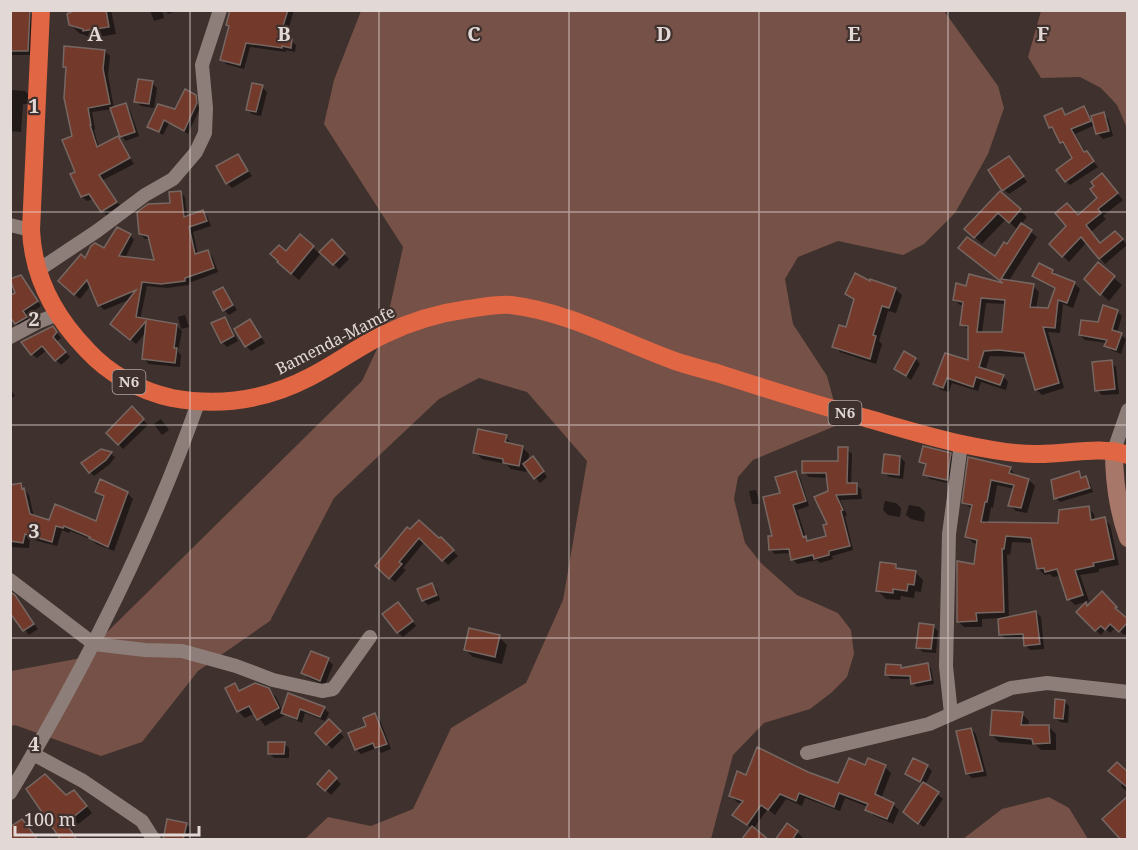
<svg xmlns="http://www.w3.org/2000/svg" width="1138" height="850" viewBox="0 0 1138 850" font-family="'Noto Serif',serif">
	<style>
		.green { fill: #765147 }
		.shadow { fill: #0007; fill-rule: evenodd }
		.building { fill: #733a2b; stroke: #766762; stroke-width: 1.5; fill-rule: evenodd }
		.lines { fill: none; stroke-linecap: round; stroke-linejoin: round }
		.street { stroke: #8e7e79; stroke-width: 14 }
		.secondary { stroke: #a77769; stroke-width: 18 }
		.highway { stroke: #e16644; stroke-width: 18 }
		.grid { fill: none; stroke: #e2d9d7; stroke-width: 1.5; stroke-opacity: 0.55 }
		.labels { text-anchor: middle; stroke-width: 4.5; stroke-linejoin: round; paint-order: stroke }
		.shield { fill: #3f312d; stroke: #b1a7a4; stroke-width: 1.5 }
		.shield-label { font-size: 15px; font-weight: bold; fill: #e2d9d7 }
		.street-label { font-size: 16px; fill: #e2d9d7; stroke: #3f312d }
		.grid-label { font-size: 20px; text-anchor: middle; font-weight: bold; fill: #e2d9d7; stroke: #3f312d; stroke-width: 4.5; stroke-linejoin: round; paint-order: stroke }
	</style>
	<rect width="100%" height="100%" fill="#3f312d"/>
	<g class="green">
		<polygon points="361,11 944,11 998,86 1004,108 988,154 955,213 924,244 903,255 838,241 798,257 785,279 793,324 827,376 840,424 753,460 738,477 734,499 745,543 761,563 797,595 838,613 851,630 854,654 847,677 831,693 810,709 764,723 733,755 711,839 305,839 328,817 371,826 413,809 451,728 526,683 563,600 587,461 527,392 479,378 439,399 334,498 270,621 198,671 142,742 101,756 15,725 11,726 11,671 87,657 95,644 362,381 384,334 403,247 324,124 334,80"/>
		<polygon points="1041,11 1127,11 1127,128 1117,105 1101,88 1080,77 1041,78 1028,57"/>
		<polygon points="1049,797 1069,808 1088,839 963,839 1002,809"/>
	</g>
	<g class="shadow">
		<polygon points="10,10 29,12 34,16 32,55 10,55"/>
		<polygon points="79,10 111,10 116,34 93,38 79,33 71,25"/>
		<polygon points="150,10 162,10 164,18 154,21"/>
		<polygon points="165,10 179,10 168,14"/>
		<polygon points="231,10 294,10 286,37 296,45 295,52 286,50 286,52 250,47 244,69 226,64 222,59 230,27"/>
		<polygon points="105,51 110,56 108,75 114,109 125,105 130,110 139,136 126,141 121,136 112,109 92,112 95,129 94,130 99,148 117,138 134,164 103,180 121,207 107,216 94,199 87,201 82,197 72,174 77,172 67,70 64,66"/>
		<polygon points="152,83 157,88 154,108 141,106 136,102"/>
		<polygon points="262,87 267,92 261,116 252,114 247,109"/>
		<polygon points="10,90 25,91 30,96 30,104 23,104 21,132 10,131"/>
		<polygon points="195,96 199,101 200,108 188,134 169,123 163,135 149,127 176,111"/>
		<polygon points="1084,108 1091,118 1103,114 1108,119 1113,136 1103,139 1098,134 1095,125 1075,134 1086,153 1098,167 1070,185 1064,179 1074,159 1050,127 1061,110 1067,115"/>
		<polygon points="238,155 252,176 232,188 227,183"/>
		<polygon points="1009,158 1027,182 1009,194 1004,190"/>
		<polygon points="1107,181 1123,200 1103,216 1106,219 1091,232 1101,244 1121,238 1127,245 1105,264 1087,242 1069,262 1051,244 1099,198"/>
		<polygon points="180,192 185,197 187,217 202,211 207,216 211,226 193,232 198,255 208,251 212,256 218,272 189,283 189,285 167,288 147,286 140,320 177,326 182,331 178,352 181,355 180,367 149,364 144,359 147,331 136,344 117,328 131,299 104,310 99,305 91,285 80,299 64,286 86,260 130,235 134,240 125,258 156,261 150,239 145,239 140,234 172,204"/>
		<path d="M1000,193L1027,217L1021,224L1037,237L1008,282L1033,286L1039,292L1036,309L1049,310L1056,290L1040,281L1034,276L1053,271L1058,277L1074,283L1080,289L1073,308L1063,304L1060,333L1048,332L1064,388L1042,395L1036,389L1027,357L990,356L985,371L1003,376L1008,382L1006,390L981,382L978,391L952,383L949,392L941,390L935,384L969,362V330L962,325L964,305H960L954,299L968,287L1007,285L966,253L996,258L1008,246L1018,230L1006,219L982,244L966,229ZM986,303L1006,304L1004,333H982Z"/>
		<polygon points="300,236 320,254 332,242 349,259 339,269 322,252 299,280 286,269 286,253"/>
		<polygon points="1098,264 1122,285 1109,301 1086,279"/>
		<polygon points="21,277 41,306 26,316 31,322 21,328 16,323 16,293"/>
		<polygon points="870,283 895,289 902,295 896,313 888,311 879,341 882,344 876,364 840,352 834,346 847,329 855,301 847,294"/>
		<polygon points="223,288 237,310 229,315 224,310"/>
		<polygon points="1117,311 1122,316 1117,333 1126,339 1121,354 1111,350 1106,345 1107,343 1085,340 1080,335"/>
		<polygon points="185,315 189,327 181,329 178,317"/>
		<polygon points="224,318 229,323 238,341 227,347 222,342"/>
		<polygon points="250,321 265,343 251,351 246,346"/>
		<polygon points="53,328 61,338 56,342 70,357 61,365 47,350 37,358 32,354"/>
		<polygon points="916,359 920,364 911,380 895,368"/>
		<polygon points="1111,362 1116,367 1119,394 1102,395 1097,390"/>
		<polygon points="10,389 15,396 10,399"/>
		<polygon points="132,409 148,425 123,449 108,433"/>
		<polygon points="161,419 169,430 162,435 154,424"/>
		<polygon points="506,437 512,445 522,447 529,454 528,462 538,463 547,477 540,483 527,467 526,472 511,469 506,464 482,459 475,452"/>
		<polygon points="847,449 852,454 851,485 856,485 861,489 862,499 840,500 847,515 845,516 853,550 832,556 833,559 820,563 817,560 797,564 793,559 791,553 775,554 770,549 782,495 795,472 800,477 809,506 797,510 806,538 810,542 828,538 828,478 809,477 804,472 839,463"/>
		<polygon points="101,451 111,454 115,457 110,464 94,476 90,472"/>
		<polygon points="950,454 955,459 952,484 930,479 925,474 926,466 921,461"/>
		<polygon points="900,457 905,462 903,479 889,477 884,472"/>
		<polygon points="970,459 1010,468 1016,476 1029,480 1035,486 1027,513 1016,511 1009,505 1014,489 997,485 993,508 991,507 988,523 1059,525 1088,508 1094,514 1095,521 1104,519 1110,525 1119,565 1099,569 1099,572 1080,575 1089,601 1075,605 1069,599 1061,576 1053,577 1050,574 1045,575 1038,569 1034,543 1012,542 1010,555 1007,554 1009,618 1036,612 1041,617 1044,649 1030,650 1025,645 1025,639 1005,639 1000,634 1000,618 982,619 982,627 964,627 958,621 975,565 978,544 973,543 967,537 972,509 964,503"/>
		<polygon points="1078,473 1090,483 1093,492 1060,502 1056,498"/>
		<polygon points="20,485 29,495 34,517 50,522 96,523 105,499 96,492 127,493 133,499 114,551 96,544 93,540 70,531 69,533 62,530 57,546 30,539 29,548 10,547 10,487"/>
		<polygon points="756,490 760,504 752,504 749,491"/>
		<polygon points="885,501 896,503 901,508 900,517 888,515 883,510"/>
		<polygon points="909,505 920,507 925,512 924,522 911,519 906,515"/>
		<polygon points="407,529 441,539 458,556 448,565 425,541 403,568 406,570 395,582 381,570"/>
		<polygon points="896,565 900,570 915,572 923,580 921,592 915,591 914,598 901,596 900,600 886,599 878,591"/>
		<polygon points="432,585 437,590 440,600 428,605 423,600"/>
		<polygon points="1102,593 1128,621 1128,632 1124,635 1116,627 1110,633 1106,629 1101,635 1078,612 1086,604 1088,607"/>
		<polygon points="21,606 38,629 29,635 12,612"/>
		<polygon points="403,609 416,626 403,637 398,632"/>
		<polygon points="933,626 938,631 936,653 923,652 918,647"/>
		<polygon points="499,637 507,645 502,664 473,657 465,649"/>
		<polygon points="312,653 328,660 333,665 325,685 308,678 303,673"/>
		<polygon points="927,664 931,668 934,684 916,687 912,679 891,679 887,675 900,666 903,669"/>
		<polygon points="234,685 241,692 268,689 276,697 283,712 289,695 324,708 329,713 325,721 305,713 302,723 285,715 265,726 255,713 245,718 238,711"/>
		<polygon points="1064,701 1069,706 1068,723 1060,722 1055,717"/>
		<polygon points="1022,714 1029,721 1028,727 1049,727 1056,734 1056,750 1041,750 1036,745 999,742 992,735"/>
		<polygon points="375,715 380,720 391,749 381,753 377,748 361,754 356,749"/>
		<polygon points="329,721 344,737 332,749 317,733"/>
		<polygon points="971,729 976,734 987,776 972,778 967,773"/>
		<polygon points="284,744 289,748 289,758 274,758 269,753"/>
		<polygon points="927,766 932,771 925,785 943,799 924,827 910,817 923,784 907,774"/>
		<polygon points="866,767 885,767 891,773 881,799 893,804 899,810 893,824 873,815 867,809 868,807 845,798 840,811 805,798 802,806 786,799 775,815 768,809 753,829 734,815 742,804 737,802 731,796 747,776 808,773 839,785"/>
		<polygon points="329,772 341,784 331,795 319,783"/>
		<polygon points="1128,774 1128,793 1121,786"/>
		<polygon points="66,797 80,798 92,813 71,830 77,840 62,840"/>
		<polygon points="186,824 190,828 188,840 164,840"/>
		<polygon points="797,832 803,838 802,840 777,840"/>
	</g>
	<g class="building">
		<polygon points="10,10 30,10 28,51 10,51"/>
		<polygon points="75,10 106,10 109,27 83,31 83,29 69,25 67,14"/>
		<polygon points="230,10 288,10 281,32 284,33 283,37 292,39 291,48 282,46 282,48 246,43 240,65 220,60 229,26 226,25"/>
		<polygon points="64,46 105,50 103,69 110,104 88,108 91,125 90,125 97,147 118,136 130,158 99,175 117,202 101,212 89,194 81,197 70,174 75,172 62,140 72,136 64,98 66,67 63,67"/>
		<polygon points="138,79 153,81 149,104 134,102"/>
		<polygon points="252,83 263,85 256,112 246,110"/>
		<polygon points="185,89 196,95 197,103 184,131 164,120 159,132 147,127 158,104 175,109"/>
		<polygon points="126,103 135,132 120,137 110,108"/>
		<polygon points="1084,106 1091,121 1071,129 1084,152 1087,151 1094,161 1065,182 1056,170 1072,158 1063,142 1060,143 1052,127 1049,128 1044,116 1062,108 1065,115"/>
		<polygon points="1104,112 1109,131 1096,134 1091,116"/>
		<polygon points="238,154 248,171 226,184 216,166"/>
		<polygon points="1009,156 1024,176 1002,191 988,170"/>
		<polygon points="1102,173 1118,193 1098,209 1101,213 1086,225 1100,243 1115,231 1123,239 1099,259 1081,237 1062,257 1049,244 1066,226 1055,213 1067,203 1078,215 1097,198 1090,189 1094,186 1091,182"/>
		<polygon points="181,191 184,217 203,210 207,221 189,227 195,254 208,250 214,268 185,278 185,281 161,284 142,282 136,317 177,324 174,348 177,348 175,363 142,359 146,321 130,340 110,324 136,290 98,306 87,280 74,295 58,281 81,254 85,258 91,246 95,243 104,248 117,227 131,234 119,256 154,260 148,236 139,234 137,212 148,204 170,203 169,192"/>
		<polygon points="1000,191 1021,209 1009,223 998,213 974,238 964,229"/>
		<path d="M1021,223L1032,230L1001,279L1034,284L1030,307L1048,308L1055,288L1032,276L1039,263L1053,270L1052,273L1075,282L1067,303L1058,300L1055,328L1043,327L1059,383L1035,390L1024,353L999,350L984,351L979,367L1004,375L1000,385L976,377L973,387L947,378L943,388L933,384L945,353L968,360V326L960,325L963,302L953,300L956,283L966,286L969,274L1003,283L958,248L967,237L995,256L1004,242L1007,244ZM981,298L1005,300L1002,332H977Z"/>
		<polygon points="300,234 314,246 291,274 277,262 278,261 270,254 279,245 286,251"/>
		<polygon points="332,239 345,253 333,265 319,252"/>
		<polygon points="1098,262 1115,276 1100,295 1084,279"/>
		<polygon points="855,273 870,281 870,279 896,288 889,308 882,306 873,335 876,336 870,359 832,347 839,325 846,327 854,299 845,294"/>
		<polygon points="21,275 38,301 23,311 27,317 15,324 10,317 10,295 15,293 10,279"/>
		<polygon points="223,287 233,305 223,311 213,292"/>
		<polygon points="1103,305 1118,310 1112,330 1122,333 1116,350 1104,346 1107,340 1079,335 1081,320 1098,322"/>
		<polygon points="225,317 234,336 221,343 211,323"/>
		<polygon points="250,319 261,337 245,347 234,329"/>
		<polygon points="53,326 57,332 53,337 66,352 55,361 42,346 31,355 21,342"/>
		<polygon points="904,351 916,358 906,376 894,369"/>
		<polygon points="1112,360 1115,389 1095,391 1092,362"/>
		<polygon points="132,406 144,419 118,445 106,433"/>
		<polygon points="478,429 507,435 505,442 523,446 519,466 503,463 503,459 473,453"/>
		<polygon points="923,446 951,453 947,480 923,475 926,464 919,462"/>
		<polygon points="838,447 848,447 847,483 857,483 857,494 836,495 843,510 841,511 850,546 829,551 829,555 814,559 813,555 791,560 789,549 769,550 768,536 772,536 763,497 780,493 775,477 796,471 806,501 793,505 803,537 806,536 807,541 826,536 823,525 827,524 814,497 828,491 826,473 802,473 802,461 838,461"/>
		<polygon points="101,449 112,452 106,460 89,473 81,463"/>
		<polygon points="884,454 900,456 899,475 882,473"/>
		<polygon points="533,456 544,471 534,479 523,464"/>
		<polygon points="968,457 1011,467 1009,473 1029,479 1021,508 1008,506 1014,485 991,480 987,502 985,502 981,522 1058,523 1059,510 1089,506 1091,520 1105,517 1114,559 1093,563 1094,566 1075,570 1083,595 1067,600 1057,569 1045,572 1044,568 1037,569 1031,538 1006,536 1004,549 1002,549 1004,612 976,613 977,621 957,622 957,561 974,564 977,540 965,537 972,505 962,503"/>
		<polygon points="1079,471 1081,478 1086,476 1090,488 1054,499 1051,480"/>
		<polygon points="100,479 128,492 108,547 89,538 90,537 64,526 63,528 56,526 52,542 25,534 23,543 10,541 10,485 21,483 22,489 24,488 30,514 49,520 55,504 96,521 104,496 95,492"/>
		<polygon points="419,520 439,538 441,537 454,550 442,561 419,538 399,562 402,564 389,579 375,566 407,527 410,529"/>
		<polygon points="880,562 896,564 896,568 916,571 914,585 908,584 907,591 893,589 893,593 876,591"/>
		<polygon points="432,583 437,595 422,601 417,589"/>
		<polygon points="1102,591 1117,607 1115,608 1128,619 1128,622 1119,632 1110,624 1105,630 1101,626 1095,631 1076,612 1086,602 1087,606"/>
		<polygon points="10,592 15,595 34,624 23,631 10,613"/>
		<polygon points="398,602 413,621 397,633 382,614"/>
		<polygon points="1036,611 1040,644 1024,646 1023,634 999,635 998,619"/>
		<polygon points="919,623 934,625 931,649 916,648"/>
		<polygon points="469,628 500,635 495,657 464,650"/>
		<polygon points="311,651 329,658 320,681 301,673"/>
		<polygon points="928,663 931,680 911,684 910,676 885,675 886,664 901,665 901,668"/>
		<polygon points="235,683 239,691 255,683 269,688 279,708 257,720 249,706 237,712 225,688"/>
		<polygon points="288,693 325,707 320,717 300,709 297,719 281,713"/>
		<polygon points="1055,699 1065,700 1063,719 1054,718"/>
		<polygon points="992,710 1023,712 1021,725 1049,725 1050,743 1033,744 1032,739 990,735"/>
		<polygon points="375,713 387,744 375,748 373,743 355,750 348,733 366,726 363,718"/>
		<polygon points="329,719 341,731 326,745 315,733"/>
		<polygon points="971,728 983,771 966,774 956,731"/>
		<polygon points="268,742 285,742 284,754 268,754"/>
		<polygon points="757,747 808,772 838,783 849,758 865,765 868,758 886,765 875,794 894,803 887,819 865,810 868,804 839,793 834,807 799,793 796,801 780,794 768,810 761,805 747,825 732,815 743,801 729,796 737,771 746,775"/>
		<polygon points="913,758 928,765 920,782 905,774"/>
		<polygon points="1117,762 1128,772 1128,788 1108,771"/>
		<polygon points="329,770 337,778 325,791 317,784"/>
		<polygon points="45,774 66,795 74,790 87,806 66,823 77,840 61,840 26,789"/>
		<polygon points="923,782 939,792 918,824 903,812"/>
		<polygon points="1128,796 1128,840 1121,840 1102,819"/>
		<polygon points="22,819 38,840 10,840 10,827"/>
		<polygon points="167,819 187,823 183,840 163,840"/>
		<polygon points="787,823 798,831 792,840 775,840"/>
		<polygon points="752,826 769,840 741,840"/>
	</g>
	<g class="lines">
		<g class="street">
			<polyline points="10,225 31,230"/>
			<polyline points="37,271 97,231 145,195 173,179 196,152 205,133 206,108 202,65 220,10"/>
			<polyline points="10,337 38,322 58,314"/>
			<polyline points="1114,450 1128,410"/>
			<polyline points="10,580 94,644 145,650 182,651 236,666 273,680 322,691 333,689 370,637"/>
			<polyline points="951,714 946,666 949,534 961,444"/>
			<polyline points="807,753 929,724 1011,688 1047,683 1128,692"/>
			<polyline points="33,754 83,781 142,821 154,840"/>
			<path d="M10,793C85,668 150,539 198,403"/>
		</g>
		<path class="secondary" d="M1114,450C1114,481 1117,508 1128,538"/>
		<path class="highway" d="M41,10L31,230C33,276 55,317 87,350C109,374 140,391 172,398C221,407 266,400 310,377C336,364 359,346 385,334C412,321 439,313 468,309C482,307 497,304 511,305C569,312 622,342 675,361C689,366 703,369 717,373C767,389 816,405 866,418C897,427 929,437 962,444C985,449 1012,454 1035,454C1066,455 1099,445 1128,455"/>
	</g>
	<path class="grid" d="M190,10V840M379,10V840M569,10V840M759,10V840M948,10V840M10,212H1128M10,425H1128M10,638H1128"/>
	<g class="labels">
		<g class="shield">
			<rect x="112.5" y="370" width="33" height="24" rx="4.5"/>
			<rect x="828.5" y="401" width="33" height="24" rx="4.5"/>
		</g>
		<g class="shield-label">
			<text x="129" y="387">N6</text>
			<text x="845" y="418">N6</text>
		</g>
		<g class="street-label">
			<text transform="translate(335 340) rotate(-27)" y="6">Bamenda-Mamfe</text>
		</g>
	</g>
	<g class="grid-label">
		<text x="95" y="41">A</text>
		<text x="284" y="41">B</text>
		<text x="474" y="41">C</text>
		<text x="664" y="41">D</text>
		<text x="854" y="41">E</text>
		<text x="1043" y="41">F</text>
		<text x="34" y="113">1</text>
		<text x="34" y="326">2</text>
		<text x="34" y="538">3</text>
		<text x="34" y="751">4</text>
	</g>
	<rect width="1138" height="850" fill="none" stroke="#e2d9d7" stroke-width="24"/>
	<path d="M15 826v9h184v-9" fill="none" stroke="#e2d9d7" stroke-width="3"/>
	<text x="24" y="826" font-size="18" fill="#e2d9d7" stroke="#3f312d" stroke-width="4.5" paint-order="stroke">100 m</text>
</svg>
